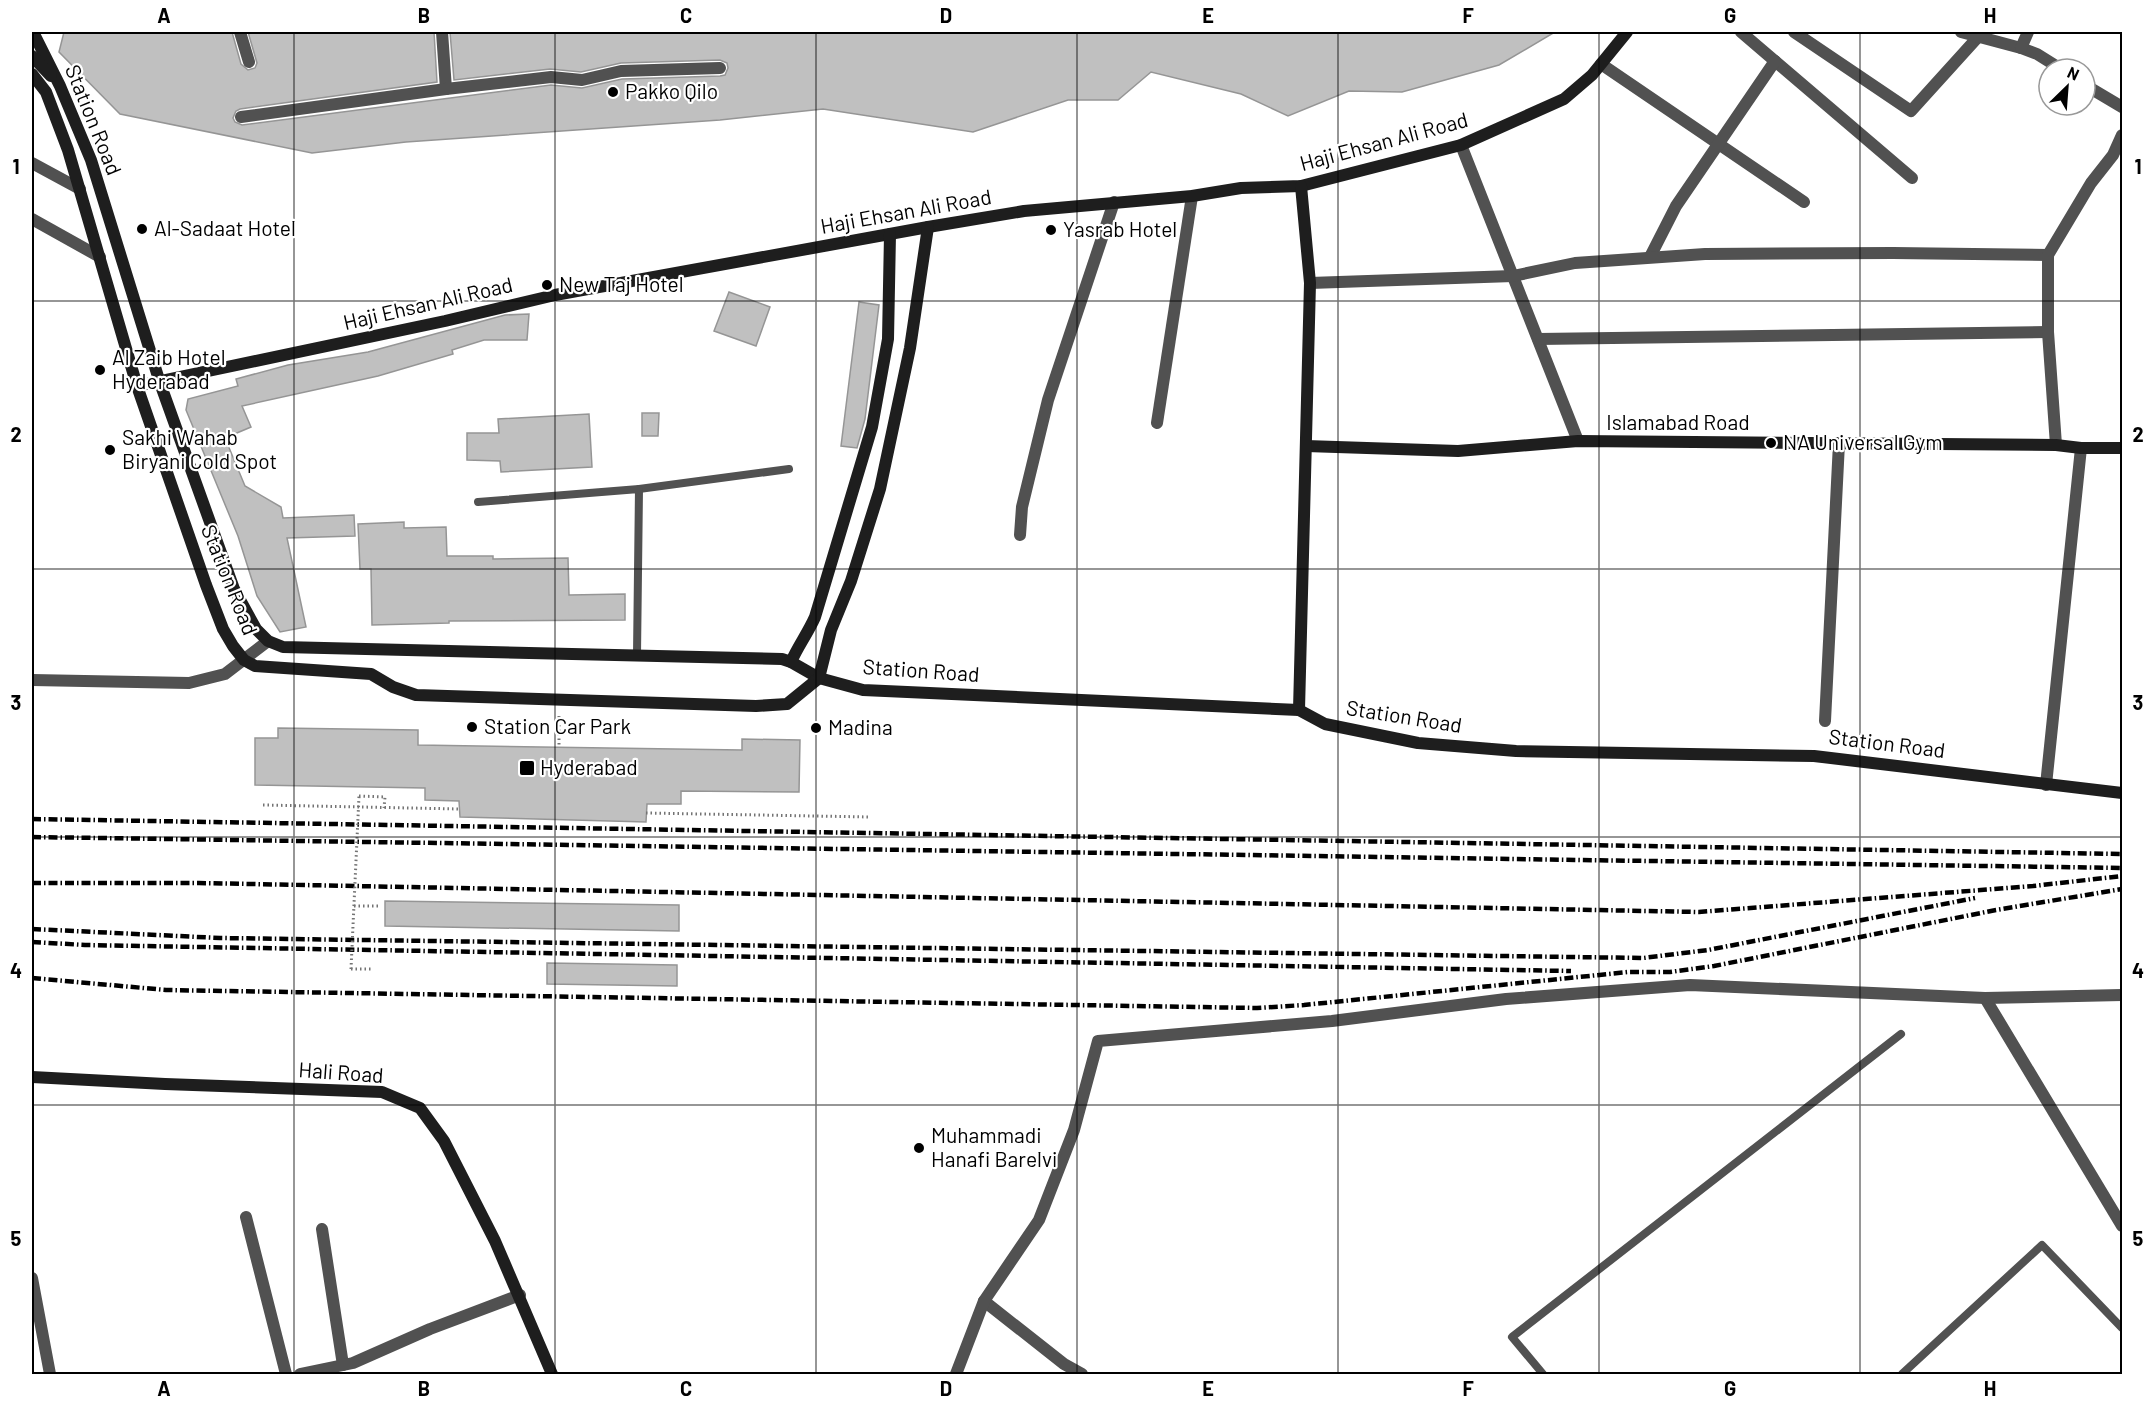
<svg xmlns="http://www.w3.org/2000/svg" width="2154" height="1406" viewBox="0 0 2154 1406" font-family="Barlow,sans-serif">
	<style>
		.building { fill: #c0c0c0; stroke: #959595; stroke-width: 1.5 }
		.lines { fill: none; stroke-linecap: round; stroke-linejoin: round }
		.path { stroke: #737373; stroke-width: 3; stroke-dasharray: 1.5 3; stroke-linecap: butt }
		.lane { stroke: #515151; stroke-width: 8 }
		.street { stroke: #515151; stroke-width: 12 }
		.secondary { stroke: #1e1e1e; stroke-width: 12 }
		.rail { stroke: #000; stroke-width: 4.5; stroke-dasharray: 9 3 1.5 3; stroke-linecap: butt }
		.path-bridge { stroke: #737373; stroke-width: 3; stroke-dasharray: 1.5 3; stroke-linecap: butt }
		.grid { fill: none; stroke: #000; stroke-width: 1.5; stroke-opacity: 0.55 }
		.poi-dot { fill: #000; stroke: #fff; stroke-width: 2 }
		.labels { text-anchor: middle; stroke-width: 4.5; stroke-linejoin: round; paint-order: stroke }
		.poi-label { font-size: 21px; fill: #000; stroke: #fff; text-anchor: start }
		.street-label { font-size: 21px; fill: #000; stroke: #fff }
		.neatline { fill: none; stroke: #000; stroke-width: 2 }
		.grid-label { font-size: 20px; text-anchor: middle; font-weight: bold; fill: #000 }
	</style>
	<rect width="100%" height="100%" fill="#fff"/>
	<g class="building">
		<polygon points="64,32 232,32 241,64 248,70 255,68 257,63 248,32 434,32 437,82 240,109 236,111 233,118 235,122 242,125 551,85 582,88 622,79 720,76 725,75 728,68 727,63 720,60 621,63 581,72 550,69 454,80 450,32 1555,32 1499,65 1402,92 1349,91 1288,116 1241,94 1151,72 1118,100 1068,100 973,132 823,109 720,120 406,142 312,153 120,114 59,52"/>
		<polygon points="729,292 770,307 756,346 714,331"/>
		<polygon points="859,302 879,305 865,419 857,448 841,446"/>
		<polygon points="529,314 527,340 484,340 452,350 453,354 378,376 242,406 251,427 225,438 245,486 281,507 283,518 354,515 355,536 287,538 306,627 280,632 257,596 238,536 186,410 188,399 238,386 236,379 288,365 368,352 505,315"/>
		<polygon points="642,413 659,413 658,436 642,436"/>
		<polygon points="589,414 592,467 501,472 500,461 467,460 467,433 499,433 498,419"/>
		<polygon points="404,522 404,528 446,527 447,556 493,556 493,559 568,558 569,595 625,594 625,620 449,621 449,623 372,625 371,569 360,569 358,524"/>
		<polygon points="278,728 418,730 418,745 742,750 742,739 800,740 799,792 681,791 681,804 647,804 646,822 460,817 459,801 425,800 425,788 255,785 255,738 278,738"/>
		<polygon points="385,901 679,905 679,931 385,926"/>
		<polygon points="547,963 677,965 677,986 547,984"/>
	</g>
	<g class="lines">
		<g class="path">
			<polyline points="559,716 559,747"/>
			<polyline points="359,796 385,797 384,808"/>
			<polyline points="263,805 459,809"/>
			<polyline points="646,813 870,817"/>
			<polyline points="354,906 381,906"/>
			<polyline points="351,969 373,969"/>
		</g>
		<g class="lane">
			<polyline points="639,489 789,469"/>
			<polyline points="478,502 639,489 637,655"/>
			<polyline points="1543,1374 1512,1337 1901,1034"/>
			<polyline points="1902,1374 2042,1245 2122,1328"/>
		</g>
		<g class="street">
			<polyline points="240,32 249,62"/>
			<polyline points="442,32 446,89"/>
			<polyline points="1741,32 1912,178"/>
			<polyline points="1794,32 1911,111 1978,37"/>
			<polyline points="1961,32 2021,48 2037,54 2061,69"/>
			<polyline points="2021,48 2028,32"/>
			<polyline points="1601,64 1804,202"/>
			<polyline points="2085,85 2122,107"/>
			<polyline points="241,117 446,89 551,77 582,80 621,71 720,68"/>
			<polyline points="1461,145 1578,441"/>
			<polyline points="32,163 80,189"/>
			<polyline points="32,219 100,257"/>
			<polyline points="1650,257 1676,206 1775,61"/>
			<polyline points="1310,283 1513,276 1575,263 1705,254 1893,253 2048,255"/>
			<polyline points="1538,339 2048,332"/>
			<polyline points="1157,423 1192,196"/>
			<polyline points="2056,445 2048,332 2048,255 2091,183 2113,155 2122,135"/>
			<polyline points="1020,535 1022,507 1048,400 1114,202"/>
			<polyline points="32,680 189,683 225,674 268,641"/>
			<polyline points="1825,721 1839,443"/>
			<polyline points="2046,785 2081,448"/>
			<polyline points="1985,998 2122,1226"/>
			<polyline points="246,1217 286,1374"/>
			<polyline points="322,1229 343,1365"/>
			<polyline points="32,1278 50,1374"/>
			<polyline points="984,1301 1064,1364 1082,1374"/>
			<polyline points="300,1374 353,1363 430,1329 520,1295"/>
			<polyline points="956,1374 984,1301 1039,1220 1074,1130 1098,1041 1332,1021 1506,999 1690,985 1985,998 2122,995"/>
		</g>
		<g class="secondary">
			<polyline points="33,32 60,86 91,160 160,383 234,589 256,629 268,641 283,647 782,659 791,662 819,678 863,690 1299,710 1325,724 1418,743 1516,751 1814,756 2122,793"/>
			<polyline points="32,56 51,76"/>
			<polyline points="32,74 46,92 68,150 137,386 206,585 223,629 233,646 244,660 255,666 371,674 393,687 416,695 756,706 787,704 819,678"/>
			<polyline points="137,386 445,321 555,295 928,227 1024,211 1192,196 1241,188 1301,186 1461,145 1564,99 1592,75 1627,32"/>
			<polyline points="1306,446 1458,451 1578,441 2056,445 2081,448 2122,448"/>
			<path d="M791,662C798,646 808,633 815,617L872,427L888,339L890,234"/>
			<polyline points="819,678 831,630 851,581 880,489 910,348 928,227"/>
			<polyline points="1299,710 1310,283 1301,186"/>
			<polyline points="32,1077 165,1084 382,1092 420,1108 444,1141 495,1241 552,1374"/>
		</g>
		<g class="rail">
			<polyline points="32,819 2122,854"/>
			<polyline points="32,837 2122,868"/>
			<polyline points="32,883 199,883 1699,912 2033,886 2122,876"/>
			<polyline points="32,929 220,938 1643,958 1708,950 1975,898"/>
			<polyline points="32,942 85,945 1571,971"/>
			<polyline points="32,978 166,990 1257,1008 1304,1005 1628,972 1670,972 1714,966 1996,910 2122,889"/>
		</g>
		<polyline class="path-bridge" points="351,969 359,796"/>
	</g>
	<path class="grid" d="M294,32V1374M555,32V1374M816,32V1374M1077,32V1374M1338,32V1374M1599,32V1374M1860,32V1374M32,301H2122M32,569H2122M32,837H2122M32,1105H2122"/>
	<g class="poi-dot">
		<circle cx="613" cy="92" r="6"/>
		<circle cx="142" cy="229" r="6"/>
		<circle cx="1051" cy="230" r="6"/>
		<circle cx="547" cy="285" r="6"/>
		<circle cx="100" cy="370" r="6"/>
		<circle cx="1771" cy="443" r="6"/>
		<circle cx="110" cy="450" r="6"/>
		<circle cx="472" cy="727" r="6"/>
		<circle cx="816" cy="728" r="6"/>
		<rect x="519" y="760" width="16" height="16" rx="3"/>
		<circle cx="919" cy="1148" r="6"/>
	</g>
	<g class="labels">
		<g class="poi-label">
			<text x="625" y="99">Pakko Qilo</text>
			<text x="154" y="236">Al-Sadaat Hotel</text>
			<text x="1063" y="237">Yasrab Hotel</text>
			<text x="559" y="292">New Taj Hotel</text>
			<text x="112" y="365">Al Zaib Hotel<tspan x="112" dy="24">Hyderabad</tspan></text>
			<text x="122" y="445">Sakhi Wahab<tspan x="122" dy="24">Biryani Cold Spot</tspan></text>
			<text x="1783" y="450">NA Universal Gym</text>
			<text x="484" y="734">Station Car Park</text>
			<text x="828" y="735">Madina</text>
			<text x="540" y="775">Hyderabad</text>
			<text x="931" y="1143">Muhammadi<tspan x="931" dy="24">Hanafi Barelvi</tspan></text>
		</g>
		<g class="street-label">
			<text transform="translate(93 120) rotate(68)" y="7">Station Road</text>
			<text transform="translate(1384 142) rotate(-15)" y="7">Haji Ehsan Ali Road</text>
			<text transform="translate(906 212) rotate(-10)" y="7">Haji Ehsan Ali Road</text>
			<text transform="translate(428 304) rotate(-13)" y="7">Haji Ehsan Ali Road</text>
			<text x="1678" y="430">Islamabad Road</text>
			<text transform="translate(229 580) rotate(68)" y="7">Station Road</text>
			<text transform="translate(921 671) rotate(4)" y="7">Station Road</text>
			<text transform="translate(1404 717) rotate(9)" y="7">Station Road</text>
			<text transform="translate(1887 744) rotate(7)" y="7">Station Road</text>
			<text transform="translate(341 1073) rotate(4)" y="7">Hali Road</text>
		</g>
	</g>
	<rect width="2154" height="1406" fill="none" stroke="#ffffff" stroke-width="66"/>
	<g transform="translate(2067 87) rotate(25)"><circle r="28" fill="#ffffff" stroke="#999999" stroke-width="1.5"/>
	<path d="M0-4.5L10 22L0 15L-10 22Z" fill="#000000"/>
	<text y="-9" font-size="16" font-weight="bold" text-anchor="middle" fill="#000000">N</text>
	</g>
	<rect x="33" y="33" width="2088" height="1340" class="neatline"/>
	<g class="grid-label">
		<text x="164" y="23">A</text>
		<text x="424" y="23">B</text>
		<text x="686" y="23">C</text>
		<text x="946" y="23">D</text>
		<text x="1208" y="23">E</text>
		<text x="1468" y="23">F</text>
		<text x="1730" y="23">G</text>
		<text x="1990" y="23">H</text>
		<text x="16" y="174">1</text>
		<text x="2138" y="174">1</text>
		<text x="16" y="442">2</text>
		<text x="2138" y="442">2</text>
		<text x="16" y="710">3</text>
		<text x="2138" y="710">3</text>
		<text x="16" y="978">4</text>
		<text x="2138" y="978">4</text>
		<text x="16" y="1246">5</text>
		<text x="2138" y="1246">5</text>
		<text x="164" y="1396">A</text>
		<text x="424" y="1396">B</text>
		<text x="686" y="1396">C</text>
		<text x="946" y="1396">D</text>
		<text x="1208" y="1396">E</text>
		<text x="1468" y="1396">F</text>
		<text x="1730" y="1396">G</text>
		<text x="1990" y="1396">H</text>
	</g>
</svg>
